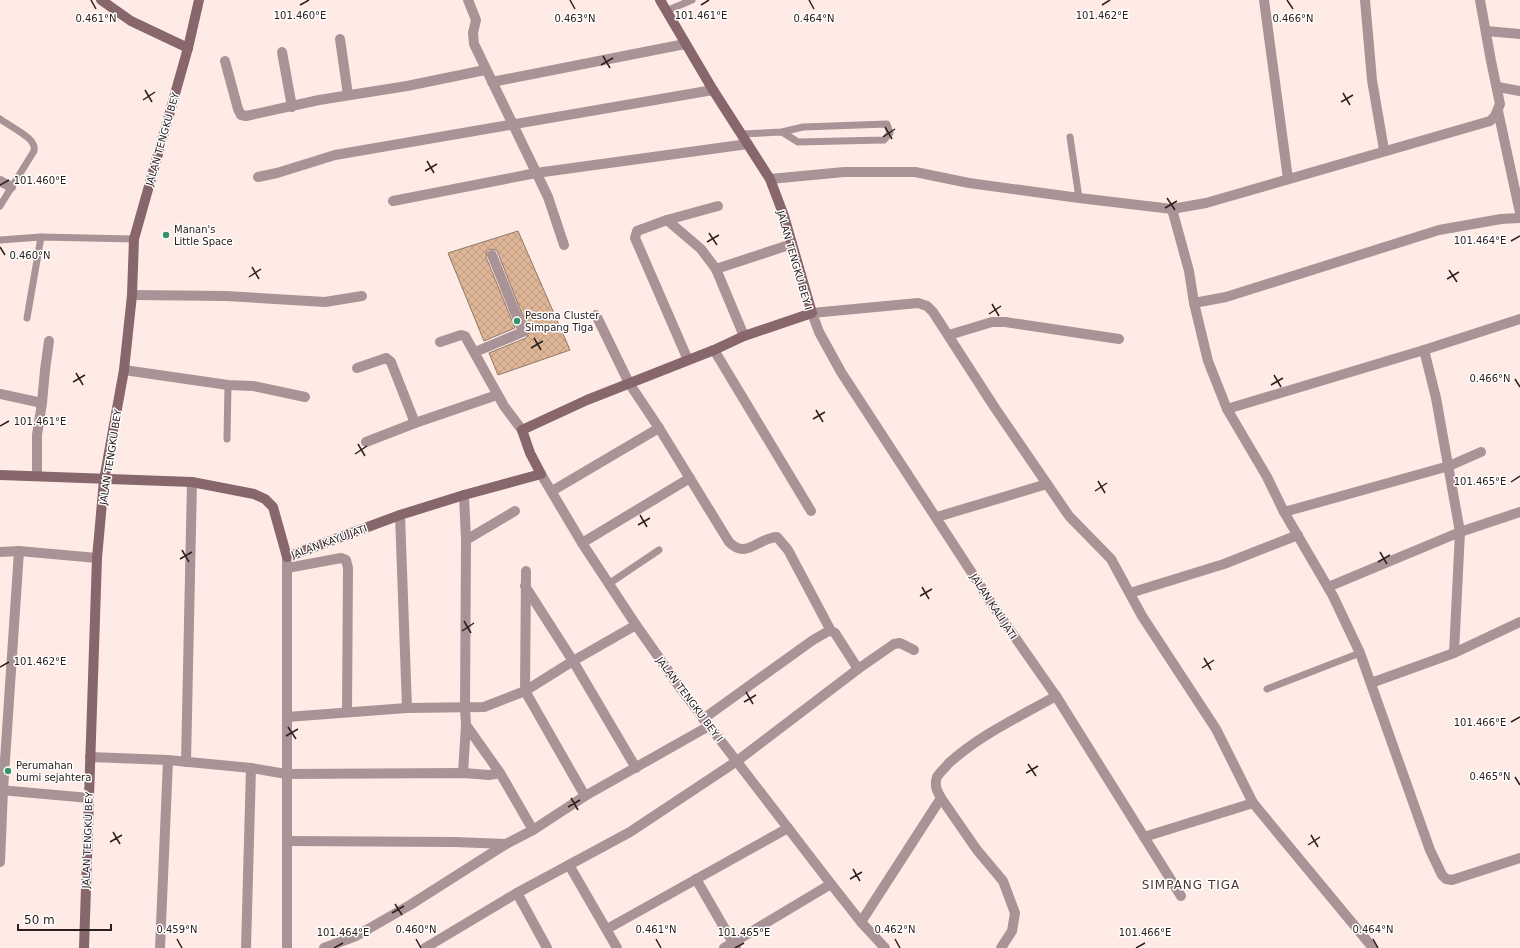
<svg xmlns="http://www.w3.org/2000/svg" width="1520" height="948" viewBox="0 0 1520 948" font-family="'DejaVu Sans',sans-serif">
	<style>
		.building { fill: url(#building-cross-hatch); stroke: #8f7867 }
		.lines { fill: none; stroke-linecap: round; stroke-linejoin: round }
		.lane { stroke: #aa9396; stroke-width: 7 }
		.street { stroke: #aa9396; stroke-width: 10 }
		.secondary { stroke: #87666c; stroke-width: 10 }
		.ticks { fill: none; stroke: #2c201e; stroke-width: 1.5 }
		.poi-dot { fill: #389268; stroke: #fff; stroke-width: 1.5 }
		.labels { text-anchor: middle; stroke-width: 3; stroke-linejoin: round; paint-order: stroke }
		.street-label { font-size: 10px; fill: #2c201e; stroke: #fff }
		.poi-label { font-size: 10px; fill: #2c201e; stroke: #fff; text-anchor: start }
		.quarter-label { font-size: 12px; letter-spacing: 1px; fill: #4c332d; stroke: #fff }
		.ticks-label { font-size: 10px; text-anchor: middle; fill: #2c201e; stroke: #fff; stroke-width: 3; stroke-linejoin: round; paint-order: stroke }
	</style>
	<defs>
		<pattern id="building-cross-hatch" width="8" height="8" patternUnits="userSpaceOnUse"><rect width="8" height="8" fill="#deb597"/><path d="M0 0l8 8M0 8l8-8" fill="none" stroke="#bf9b82"/></pattern>
	</defs>
	<rect width="100%" height="100%" fill="#ffebe6"/>
	<polygon class="building" points="518,231 570,350 498,375 489,353 526,338 529,332 498,253 496,250 490,249 487,251 486,257 515,328 484,341 448,253"/>
	<g class="lines">
		<g class="lane">
			<polyline points="666,11 692,0"/>
			<path d="M0,119C8,125 30,136 33,144C35,147 34,148 34,151L0,206"/>
			<polyline points="742,134 782,132 803,127 887,124 890,133 884,140 798,142 782,132"/>
			<polyline points="1070,137 1079,198"/>
			<polyline points="0,240 41,237 134,239"/>
			<polyline points="27,318 41,237"/>
			<polyline points="227,439 228,385"/>
			<polyline points="610,583 659,550"/>
			<polyline points="1267,689 1360,653"/>
		</g>
		<g class="street">
			<polyline points="468,0 476,20 473,33 474,44 548,197 564,245"/>
			<polyline points="1264,0 1288,179"/>
			<polyline points="1365,0 1372,80 1384,150"/>
			<polyline points="1486,31 1520,34"/>
			<polyline points="340,39 348,95"/>
			<polyline points="282,52 292,107"/>
			<polyline points="225,61 238,109 241,115 246,116 319,100 407,86 485,70"/>
			<polyline points="492,82 685,44"/>
			<polyline points="1498,87 1520,91"/>
			<polyline points="1498,111 1520,213"/>
			<polyline points="258,177 277,173 335,155 713,90"/>
			<polyline points="770,179 844,172 915,172 969,183 1079,198 1172,209 1206,203 1490,121 1495,116 1500,104 1491,61 1480,0"/>
			<polyline points="0,181 11,187"/>
			<polyline points="393,201 536,173 748,144"/>
			<polyline points="1172,209 1189,271 1194,303 1208,361 1227,409 1267,477 1284,512 1333,596 1360,653 1430,850 1442,875 1446,879 1452,880 1520,858"/>
			<polyline points="667,220 718,206"/>
			<polyline points="716,269 744,336"/>
			<polyline points="132,295 226,296 325,302 362,296"/>
			<polyline points="1194,303 1226,297 1439,230 1501,219 1520,218"/>
			<path d="M596,315L629,383L659,428L729,542C747,560 757,538 777,537L788,550L831,631"/>
			<polyline points="949,335 992,322 1005,322 1119,339"/>
			<polyline points="440,342 461,335 465,336 504,406 522,430"/>
			<polyline points="714,350 811,511"/>
			<polyline points="1424,350 1436,398 1460,532 1454,653"/>
			<polyline points="475,352 523,332 492,255"/>
			<polyline points="688,360 635,238 637,231 667,220 701,249 716,269 792,244"/>
			<polyline points="357,368 386,358 391,362 415,423"/>
			<polyline points="124,370 228,385 253,386 305,397"/>
			<polyline points="0,394 42,403"/>
			<polyline points="1227,409 1424,350 1520,319"/>
			<polyline points="366,442 415,423 497,395"/>
			<polyline points="541,474 582,543 636,625 681,689 831,884 861,922 885,948"/>
			<polyline points="37,476 37,435 42,403 45,370 49,341"/>
			<polyline points="552,491 659,428"/>
			<polyline points="1284,512 1449,466 1481,452"/>
			<polyline points="400,515 407,708"/>
			<polyline points="937,517 1047,484"/>
			<polyline points="466,540 515,511"/>
			<polyline points="582,543 690,478"/>
			<polyline points="0,552 19,551 97,558"/>
			<polyline points="287,568 341,558 346,560 348,568 347,712"/>
			<polyline points="526,571 525,691 585,796"/>
			<polyline points="525,586 573,661 636,768"/>
			<polyline points="1328,587 1460,532 1520,512"/>
			<polyline points="1130,593 1224,564 1298,535"/>
			<polyline points="858,669 894,644 900,643 914,650"/>
			<polyline points="1371,683 1454,653 1520,622"/>
			<polyline points="287,717 407,708 484,707 525,691 573,661 636,625"/>
			<polyline points="466,725 500,773 533,830"/>
			<polyline points="90,757 168,760 251,768 286,774 463,773 489,775 500,773"/>
			<polyline points="186,762 192,482"/>
			<polyline points="463,773 466,725 465,708 466,540 464,495"/>
			<polyline points="0,790 89,798"/>
			<polyline points="941,798 977,850 1003,881 1015,913 1012,931 1001,948"/>
			<polyline points="1144,837 1253,803"/>
			<polyline points="287,841 455,842 506,844"/>
			<polyline points="0,862 3,790 19,551"/>
			<polyline points="569,865 617,948"/>
			<polyline points="696,879 736,948"/>
			<polyline points="517,893 547,948"/>
			<polyline points="1181,896 1056,696 998,613 841,372 819,332 812,313 918,303 927,306 933,312 995,408 1069,516 1111,559 1142,616 1216,729 1253,803 1373,948"/>
			<path d="M861,922L941,798C937,791 934,785 937,777C940,772 945,768 949,763C980,735 1019,717 1056,696"/>
			<polyline points="607,929 788,828"/>
			<polyline points="160,948 168,760"/>
			<polyline points="246,948 251,768"/>
			<polyline points="287,948 287,557"/>
			<polyline points="324,948 356,936 410,905 506,844 533,830 585,796 709,726"/>
			<polyline points="425,948 517,893 630,832 737,761 858,669 835,633 831,631 827,632 813,640 703,719"/>
			<polyline points="724,948 831,884"/>
		</g>
		<g class="secondary">
			<polyline points="101,0 131,21 188,48"/>
			<polyline points="0,475 192,482 254,494 265,499 273,507 287,557 400,515 464,495 541,474 530,453 522,430 587,400 714,350 744,336 812,313 784,216 770,179 713,90 660,0"/>
			<polyline points="84,948 97,558 104,480 124,370 132,295 134,239 188,48 199,0"/>
		</g>
	</g>
	<path class="ticks" d="M91,0L96,9M570,0L575,9M809,0L814,9M1287,0L1293,9M300,5L309,0M701,5L709,0M1102,5L1110,0M603,56L610,68M601,65L613,58M145,90L152,102M1343,93L1350,105M143,100L155,92M1341,102L1353,95M885,127L892,139M883,137L895,129M427,161L434,173M425,171L437,164M0,185L9,180M1167,198L1175,210M1165,208L1177,201M709,233L717,245M1511,241L1520,236M707,242L719,235M0,247L5,255M252,267L259,279M1449,270L1457,282M249,277L261,269M1447,279L1459,272M992,304L999,316M989,314L1001,306M534,338L541,350M531,348L543,341M76,373L83,385M1274,375L1281,387M1515,379L1520,387M73,382L85,375M1271,385L1283,378M816,410L823,422M813,419L825,412M0,426L9,421M358,444L365,456M355,454L367,446M1098,481L1105,493M1511,482L1520,476M1095,491L1107,483M640,515L647,527M638,525L650,518M182,550L189,562M1380,552L1387,564M180,559L192,552M1378,562L1390,555M922,587L929,599M920,596L932,589M464,621L471,633M462,631L474,623M1204,658L1211,670M0,667L9,662M1202,668L1214,660M746,692L753,704M744,702L756,695M1511,722L1520,717M288,727L296,739M286,736L298,729M1028,764L1036,776M1026,773L1038,766M1515,777L1520,785M571,798L578,810M568,807L580,800M113,832L120,844M1311,835L1318,847M110,842L122,835M1308,845L1320,837M853,869L860,881M850,879L862,872M395,904L402,915M392,913L404,906M177,939L182,948M416,939L421,948M656,939L661,948M895,939L900,948M1373,939L1378,948M334,948L343,943M735,948L744,943M1136,948L1145,943"/>
	<g class="poi-dot">
		<circle cx="166" cy="235" r="4"/>
		<circle cx="517" cy="321" r="4"/>
		<circle cx="8" cy="771" r="4"/>
	</g>
	<g class="labels">
		<g class="street-label">
			<text transform="translate(162 139) rotate(-74)" y="4">JALAN TENGKU BEY</text>
			<text transform="translate(795 260) rotate(74)" y="4">JALAN TENGKU BEY I</text>
			<text transform="translate(110 457) rotate(-81)" y="4">JALAN TENGKU BEY</text>
			<text transform="translate(329 541) rotate(-20)" y="4">JALAN KAYU JATI</text>
			<text transform="translate(994 606) rotate(57)" y="4">JALAN KALI JATI</text>
			<text transform="translate(690 699) rotate(53)" y="4">JALAN TENGKU BEY I</text>
			<text transform="translate(87 840) rotate(-88)" y="4">JALAN TENGKU BEY</text>
		</g>
		<g class="poi-label">
			<text x="174" y="233">Manan's<tspan x="174" dy="12">Little Space</tspan></text>
			<text x="525" y="319">Pesona Cluster<tspan x="525" dy="12">Simpang Tiga</tspan></text>
			<text x="16" y="769">Perumahan<tspan x="16" dy="12">bumi sejahtera</tspan></text>
		</g>
		<g class="quarter-label">
			<text x="1191" y="889">SIMPANG TIGA</text>
		</g>
	</g>
	<g class="ticks-label">
		<text x="1102" y="19">101.462°E</text>
		<text x="300" y="19">101.460°E</text>
		<text x="701" y="19">101.461°E</text>
		<text x="96" y="22">0.461°N</text>
		<text x="575" y="22">0.463°N</text>
		<text x="814" y="22">0.464°N</text>
		<text x="1293" y="22">0.466°N</text>
		<text x="40" y="184">101.460°E</text>
		<text x="1480" y="244">101.464°E</text>
		<text x="30" y="259">0.460°N</text>
		<text x="1490" y="382">0.466°N</text>
		<text x="40" y="425">101.461°E</text>
		<text x="1480" y="485">101.465°E</text>
		<text x="40" y="665">101.462°E</text>
		<text x="1480" y="726">101.466°E</text>
		<text x="1490" y="780">0.465°N</text>
		<text x="177" y="933">0.459°N</text>
		<text x="416" y="933">0.460°N</text>
		<text x="656" y="933">0.461°N</text>
		<text x="895" y="933">0.462°N</text>
		<text x="1373" y="933">0.464°N</text>
		<text x="343" y="936">101.464°E</text>
		<text x="744" y="936">101.465°E</text>
		<text x="1145" y="936">101.466°E</text>
	</g>
	<path d="M18 924v6h93v-6" fill="none" stroke="#2c201e" stroke-width="2"/>
	<text x="24" y="924" font-size="12" fill="#2c201e" stroke="#ffffff" stroke-width="3" paint-order="stroke">50 m</text>
</svg>
